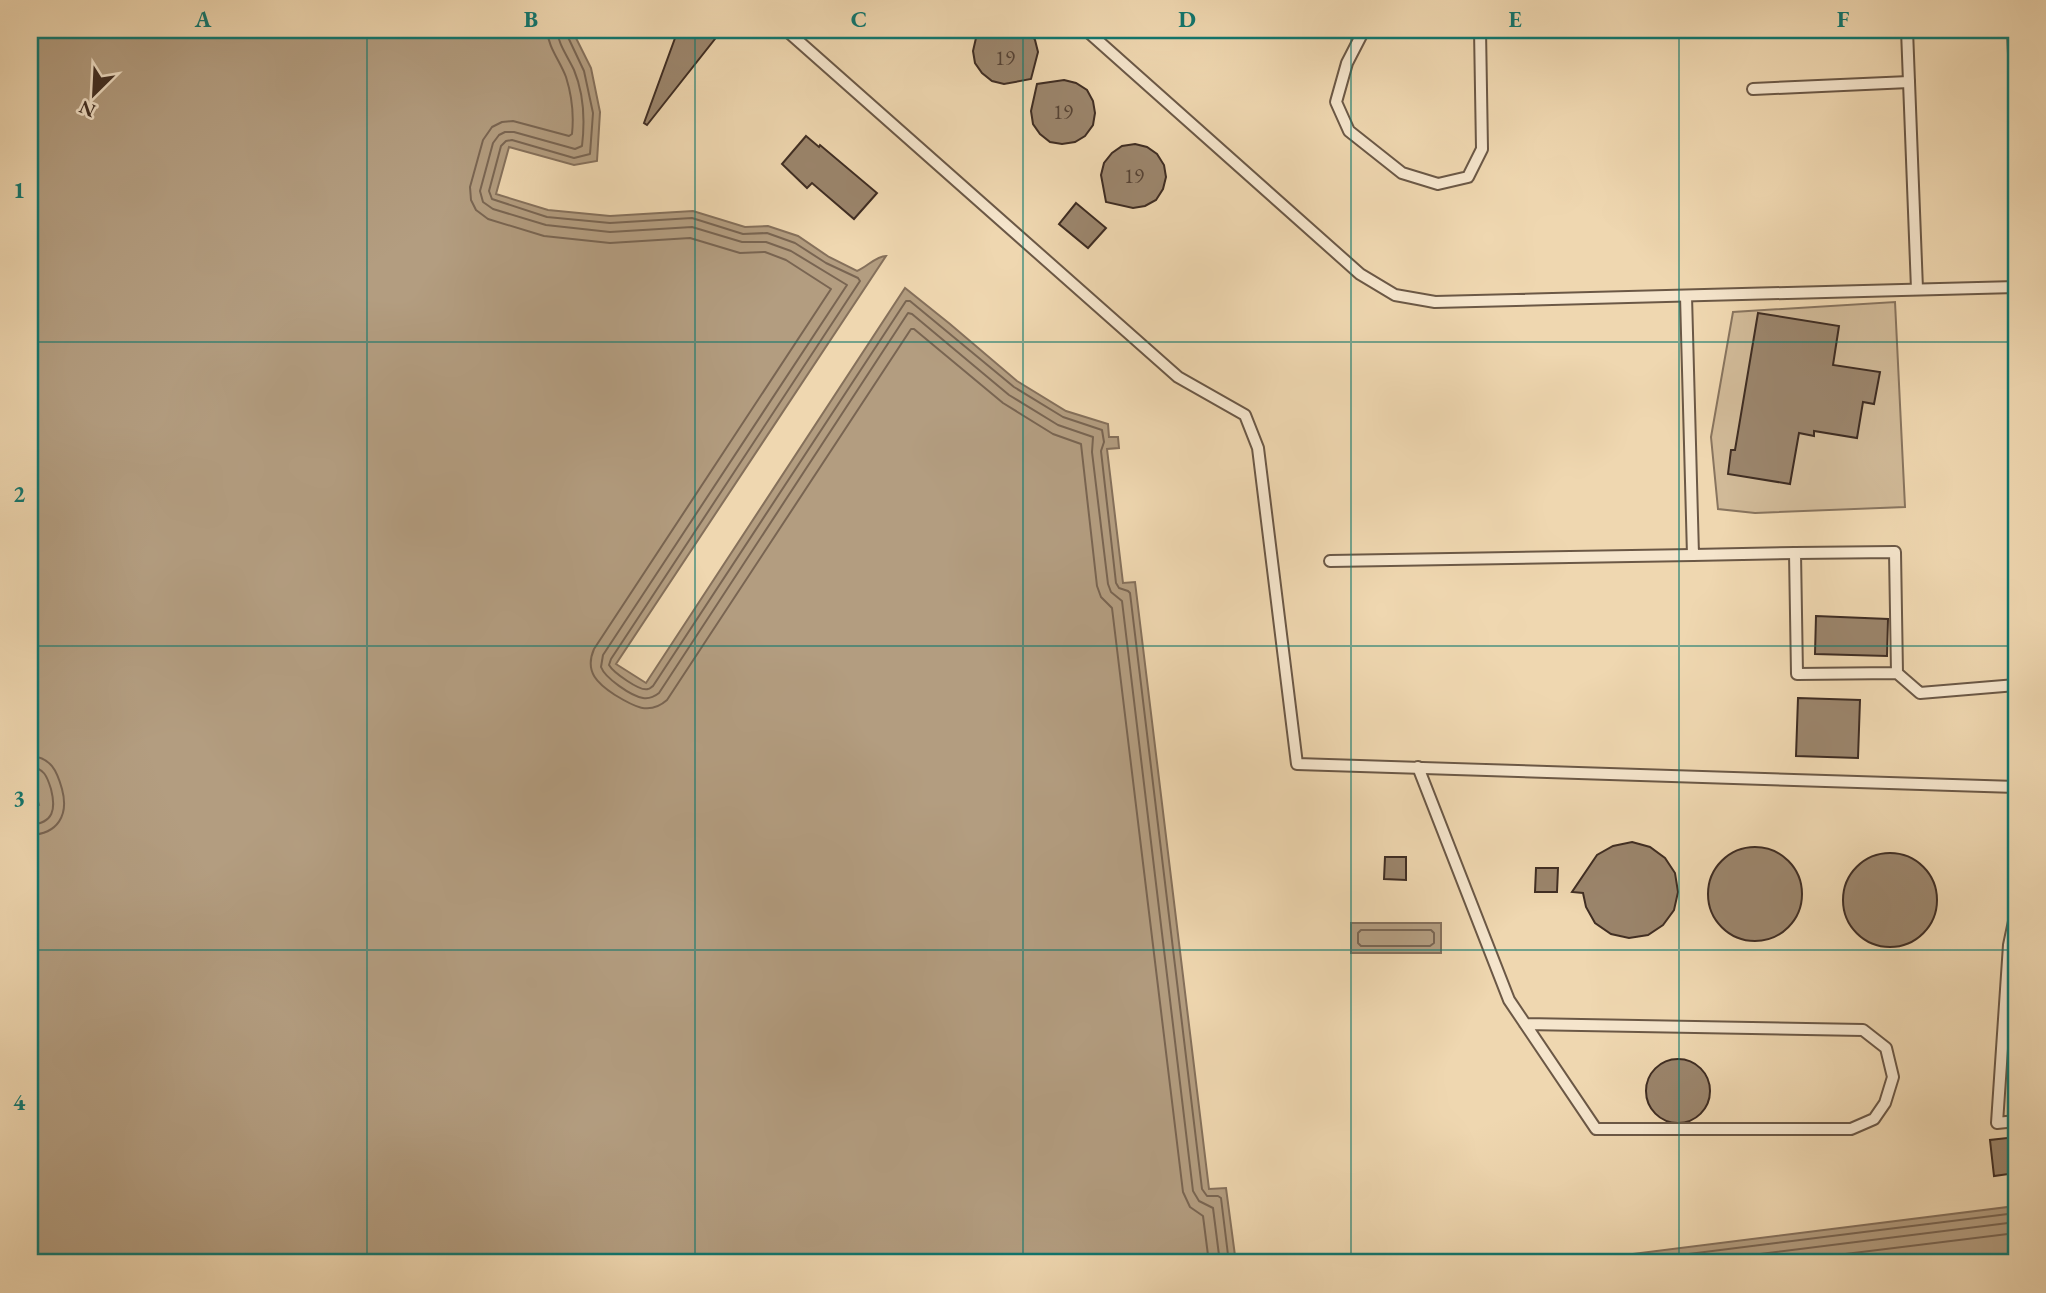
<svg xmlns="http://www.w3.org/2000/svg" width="2046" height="1293" viewBox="0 0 2046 1293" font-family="'EB Garamond',serif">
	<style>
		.green { fill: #d1ba98; stroke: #88745e; stroke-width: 2 }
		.water { fill: #b39d80; stroke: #85705b; stroke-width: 2 }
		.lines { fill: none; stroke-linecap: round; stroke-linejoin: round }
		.shore { stroke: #796552; stroke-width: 2 }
		.building { fill: #9b856c; stroke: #3f2d23; stroke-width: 2 }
		.lane-casing { stroke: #6b5846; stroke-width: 14 }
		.lane { stroke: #f5e5cc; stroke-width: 10 }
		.grid { fill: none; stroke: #0f766e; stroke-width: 2; stroke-opacity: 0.55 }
		.labels { text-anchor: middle; stroke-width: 5; stroke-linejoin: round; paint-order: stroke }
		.number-label { font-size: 21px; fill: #564335 }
		.neatline { fill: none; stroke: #0f766e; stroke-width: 2.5 }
		.grid-label { font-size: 23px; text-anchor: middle; font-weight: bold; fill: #0f766e }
	</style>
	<rect width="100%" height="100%" fill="#efd7b0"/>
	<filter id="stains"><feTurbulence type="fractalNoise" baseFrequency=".00286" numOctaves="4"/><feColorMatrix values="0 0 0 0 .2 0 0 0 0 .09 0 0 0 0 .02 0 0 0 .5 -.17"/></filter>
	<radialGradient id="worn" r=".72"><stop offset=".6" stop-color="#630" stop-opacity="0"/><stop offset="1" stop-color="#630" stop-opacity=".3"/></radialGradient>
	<polygon class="green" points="1895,302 1905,507 1755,513 1718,509 1711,437 1733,312"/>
	<g class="water">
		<path d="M30,30H572L591,68L600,112L597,161L574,165L509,147L496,194L548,210L610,216L693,211L745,227L768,226L798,236L829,257L857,271C867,267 876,256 886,256L616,664L646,683L905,288L950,324L1017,381L1066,411L1108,424L1109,437H1118L1119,448L1107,449L1123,583L1135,582L1209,1189L1226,1188L1236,1263H30V810L39,805L30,772Z"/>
		<rect x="1351" y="923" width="90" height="30"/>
		<polygon points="2016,1206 2016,1263 1561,1263"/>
	</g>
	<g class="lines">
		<g class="shore">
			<path d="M547,30C548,47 560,61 566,77C572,96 574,115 572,134L569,136L513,121L502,122L492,127L483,140L470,187L471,200L476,210L488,219L544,236L610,243L690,238L740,253L765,252L786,260L831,289L594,649C584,672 598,684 615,695C633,706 649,716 667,700L911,329H914L1003,403L1053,434L1081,444L1097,586L1101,597L1112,608L1183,1192L1190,1207L1203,1216L1209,1263"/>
			<path d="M557,30C558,44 568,57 574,70C584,94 585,121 582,146L575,149L514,132H505L499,135L493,143L480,191L483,202L493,209L546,225L610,232L692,227L742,242H766L791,251L847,285L603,655L601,667C605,678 631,696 643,698C649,699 654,697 659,693L908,313L912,314L1009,395L1058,425L1093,437L1092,452L1108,584L1111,592L1122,601L1193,1191L1199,1201L1213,1208L1220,1263"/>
			<path d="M566,30L567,35L584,71L593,113L590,154L574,158L512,140L506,141L501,146L489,191L492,199L547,217L610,223L692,218L743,234L767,233L795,243L826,263L858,278L860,281L611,659L609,665C613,672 640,692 648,689C650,689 651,687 653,686L906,301H910L1014,387L1063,417L1102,430L1104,442L1101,451L1116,583L1119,588L1128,591L1130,593L1202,1189L1207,1196H1218L1221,1198L1229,1263"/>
			<path d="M30,756C51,757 57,771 62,789C69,815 58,834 30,835"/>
			<path d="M30,767C44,768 47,776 51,789C56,809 54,823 30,825"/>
			<polygon points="1361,930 1431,930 1434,933 1434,943 1430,946 1361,946 1358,943 1358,933"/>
			<polyline points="1617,1263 2016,1213"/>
			<polyline points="1688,1263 2016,1222"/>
			<polyline points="1772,1263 2016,1233"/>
		</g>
	</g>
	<g class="building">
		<polygon points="678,30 722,30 647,125 644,123"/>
		<polygon points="982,30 1029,30 1035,40 1038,52 1031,79 1004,84 992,81 982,73 975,63 973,51 976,38"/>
		<polygon points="1064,80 1076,83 1087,90 1093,101 1095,113 1093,125 1085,136 1075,142 1062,144 1050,142 1040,134 1033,124 1031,111 1037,84"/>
		<polygon points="806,136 819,147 820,145 877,193 854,219 812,183 807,188 782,164"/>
		<polygon points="1135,144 1147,147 1157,154 1164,165 1166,177 1163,189 1156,200 1145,206 1133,208 1106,202 1101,175 1104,163 1112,153 1122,146"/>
		<polygon points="1076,203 1106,228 1088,248 1059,224"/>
		<polygon points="1758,313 1839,326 1833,365 1880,372 1874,404 1863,402 1857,438 1814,431 1814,436 1799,433 1790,484 1728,474 1731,450 1735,450"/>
		<polygon points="1816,616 1888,619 1887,656 1815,654"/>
		<polygon points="1798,698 1860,700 1858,758 1796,756"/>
		<polygon points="1632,842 1650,847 1665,858 1675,873 1678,892 1674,910 1663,925 1648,935 1629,938 1611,934 1595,923 1586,907 1583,893 1572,892 1597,855 1613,846"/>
		<circle cx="1755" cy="894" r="47"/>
		<circle cx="1890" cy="900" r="47"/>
		<polygon points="1385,857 1406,857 1406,880 1384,879"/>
		<polygon points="1536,868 1558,868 1557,892 1535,892"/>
		<circle cx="1678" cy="1091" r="32"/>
		<polygon points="2016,1137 2016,1173 1994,1176 1990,1140"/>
	</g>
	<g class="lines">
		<defs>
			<g id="lane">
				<polyline points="786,30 1178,377 1245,415 1258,448 1297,764 2016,787"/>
				<polyline points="1086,30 1360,274 1395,295 1435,302 2016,287"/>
				<polyline points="1364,30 1347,63 1336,102 1349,131 1402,173 1438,184 1468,177 1482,149 1480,30"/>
				<polyline points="1907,30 1917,289"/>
				<polyline points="2013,30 2016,102"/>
				<polyline points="1753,89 1909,82"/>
				<polyline points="1686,296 1693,555 1795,553"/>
				<polyline points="1330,561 1693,555"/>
				<polyline points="1897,673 1895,552 1795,553 1797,674 1897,673 1920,693 2016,685"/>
				<polyline points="1418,767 1509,1000 1596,1129 1851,1129 1874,1119 1885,1103 1893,1077 1886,1048 1863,1030 1525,1024"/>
				<polyline points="2016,912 2009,945 1997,1123 2016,1121"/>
			</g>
		</defs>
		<use href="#lane" class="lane-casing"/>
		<use href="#lane" class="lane"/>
	</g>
	<path class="grid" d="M367,30V1263M695,30V1263M1023,30V1263M1351,30V1263M1679,30V1263M30,342H2016M30,646H2016M30,950H2016"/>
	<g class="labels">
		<g class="number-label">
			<text x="1005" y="65">19</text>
			<text x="1063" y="119">19</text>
			<text x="1134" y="183">19</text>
		</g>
	</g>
	<rect width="2046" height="1293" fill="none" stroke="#efd7b0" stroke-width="77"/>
	<g transform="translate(94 94) rotate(204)" stroke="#f5e5cc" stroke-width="5" paint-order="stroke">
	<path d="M0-5L12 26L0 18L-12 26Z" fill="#3f2d23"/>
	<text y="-10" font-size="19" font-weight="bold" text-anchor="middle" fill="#3f2d23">N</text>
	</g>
	<rect x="38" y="38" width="1970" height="1216" class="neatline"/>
	<g class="grid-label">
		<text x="203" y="27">A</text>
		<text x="531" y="27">B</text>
		<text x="859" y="27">C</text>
		<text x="1187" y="27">D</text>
		<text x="1515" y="27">E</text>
		<text x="1843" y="27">F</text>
		<text x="19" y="198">1</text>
		<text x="19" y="502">2</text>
		<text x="19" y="806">3</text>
		<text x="19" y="1110">4</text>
	</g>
	<rect width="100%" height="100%" filter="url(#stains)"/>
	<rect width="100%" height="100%" fill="url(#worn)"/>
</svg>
